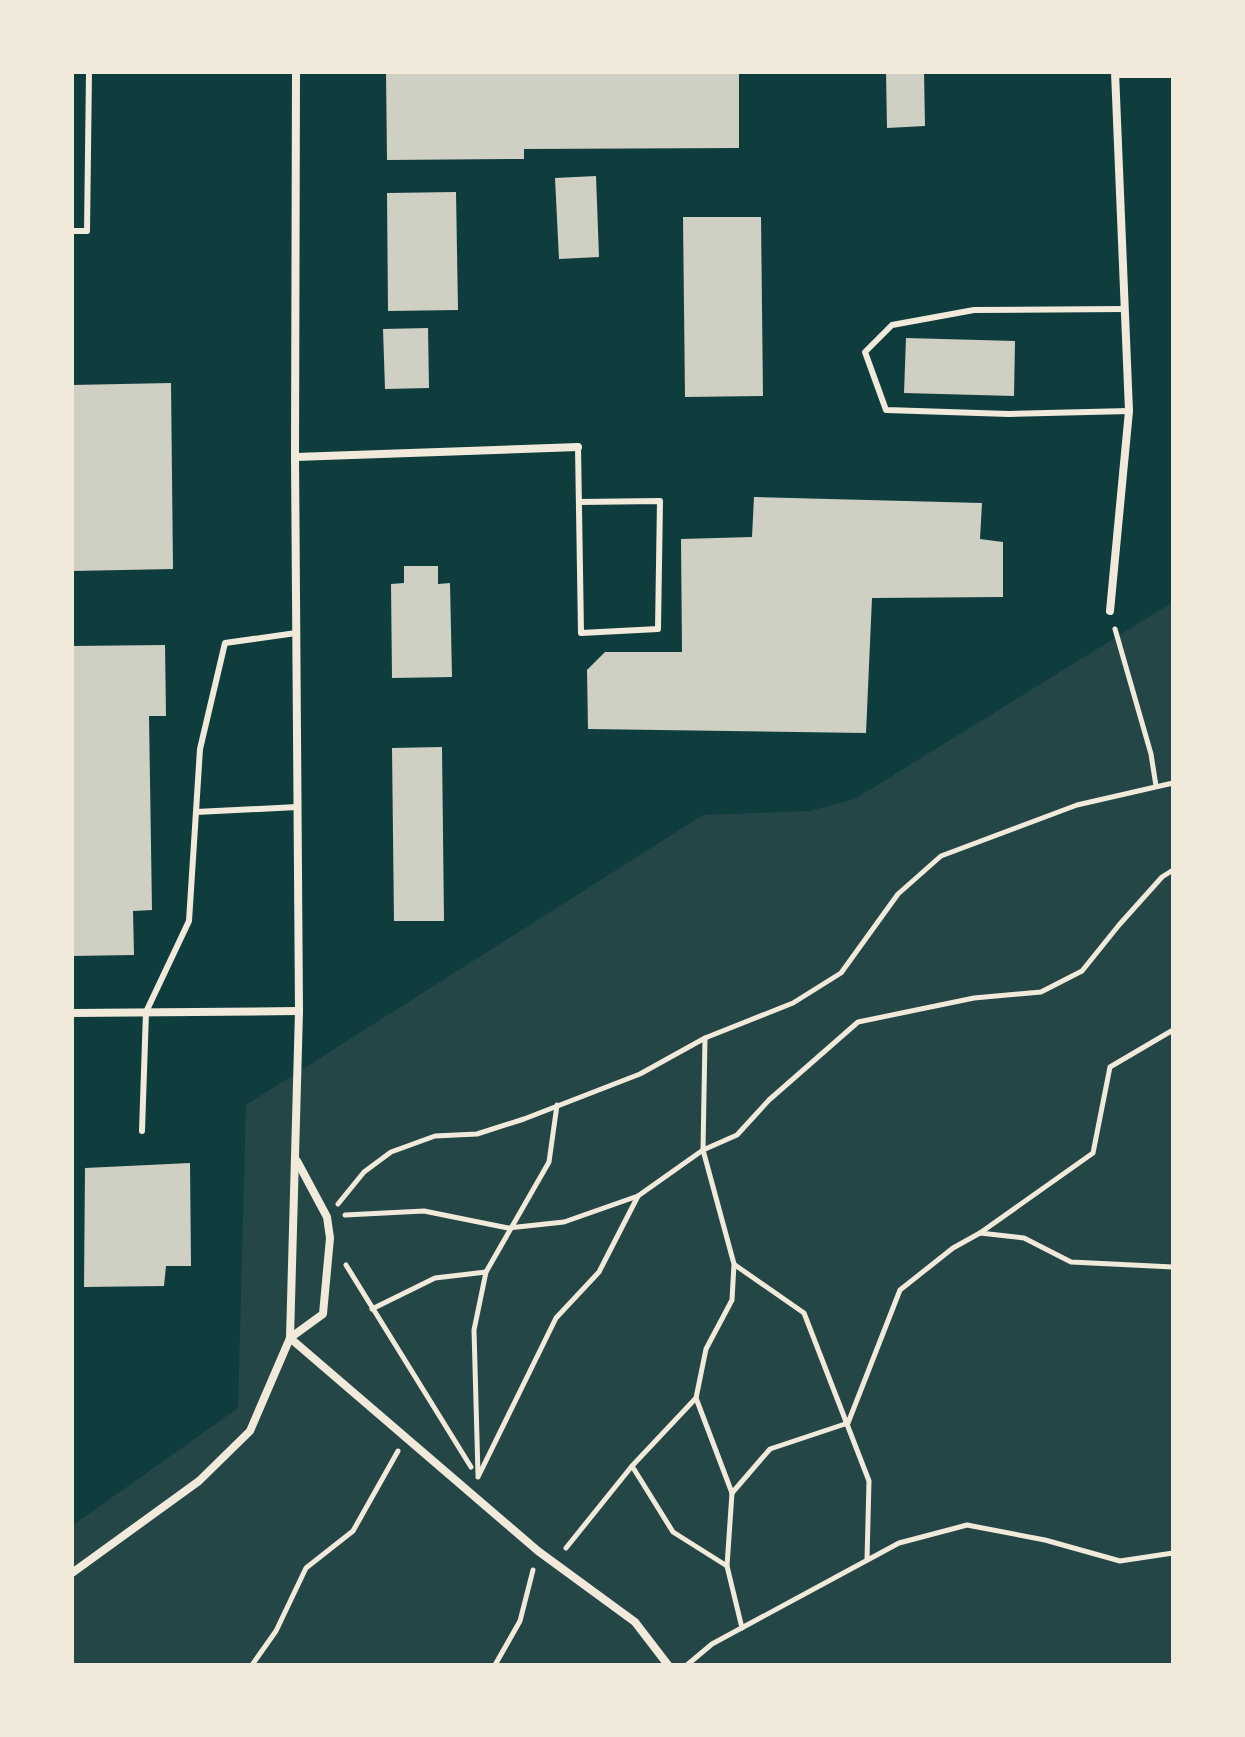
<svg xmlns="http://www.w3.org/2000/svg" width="1245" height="1737" viewBox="0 0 1245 1737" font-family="Inter,sans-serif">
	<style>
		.green { fill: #244646 }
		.building { fill: #cfcfc3 }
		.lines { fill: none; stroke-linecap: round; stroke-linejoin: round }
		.path { stroke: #f1e9da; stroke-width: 5 }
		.service { stroke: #f1e9da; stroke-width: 6 }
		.minor { stroke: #f1e9da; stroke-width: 8 }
	</style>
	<rect width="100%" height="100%" fill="#0f3d3e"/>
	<polygon class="green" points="1173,602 1173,1665 72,1665 72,1526 238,1408 246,1105 703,815 809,811 855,799"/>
	<g class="building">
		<polygon points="386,72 739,72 739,148 524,149 524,159 387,160"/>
		<polygon points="886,72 924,72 925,126 887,128"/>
		<polygon points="596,176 599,257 559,259 555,178"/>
		<polygon points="456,192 458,310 388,311 387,193"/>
		<polygon points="683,217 761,217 763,396 685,397"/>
		<polygon points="428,328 429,388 385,389 383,329"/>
		<polygon points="906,338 1015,341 1014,396 904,393"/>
		<polygon points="171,383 173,569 72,571 72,385"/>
		<polygon points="754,497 982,503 980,539 1003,542 1003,597 872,598 866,733 588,729 587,670 605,652 682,652 681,539 752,537"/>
		<polygon points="404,566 438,566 438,584 450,583 452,677 392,678 391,584 404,583"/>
		<polygon points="165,645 166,716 149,716 152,910 133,911 134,955 72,956 72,646"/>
		<polygon points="442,747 444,921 394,921 392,748"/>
		<polygon points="190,1163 191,1266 166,1266 164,1286 84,1287 85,1168"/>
	</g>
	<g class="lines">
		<g class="path">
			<polyline points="1115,629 1151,754 1156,786"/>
			<polyline points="705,1038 703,1150 734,1264 732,1300 706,1349 696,1398 732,1493 727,1566 742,1628"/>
			<polyline points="338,1204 364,1172 391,1152 435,1136 477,1134 524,1119 640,1074 705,1038 793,1003 841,973 898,894 941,856 1077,805 1173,783"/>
			<polyline points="345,1215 424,1211 508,1228 564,1222 638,1196 703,1150 737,1135 769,1100 858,1022 974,998 1041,992 1082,971 1119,925 1162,877 1173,870"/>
			<polyline points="980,1233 1024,1238 1071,1262 1173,1267"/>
			<polyline points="346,1265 471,1467"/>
			<polyline points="735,1265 804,1313 869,1481 867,1560"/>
			<polyline points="372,1309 435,1278 486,1272"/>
			<polyline points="632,1466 673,1532 727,1566"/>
			<polyline points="478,1475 474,1330 486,1272 549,1162 557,1105"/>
			<polyline points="478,1477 556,1318 599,1272 638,1196"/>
			<polyline points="732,1493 770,1449 848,1423 900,1290 953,1248 980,1233 1093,1153 1110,1067 1173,1030"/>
			<polyline points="566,1548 632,1466 696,1398"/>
			<polyline points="252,1665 276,1631 306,1568 353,1531 398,1451"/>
			<polyline points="495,1665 520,1621 533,1570"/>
			<polyline points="687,1665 712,1644 899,1543 967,1525 1045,1540 1120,1561 1173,1553"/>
		</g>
		<g class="service">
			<polyline points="72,231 87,231 89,72"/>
			<polyline points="1125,309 974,310 892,325 865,352 886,410 1009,414 1129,411"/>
			<polyline points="578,447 581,633 658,629 660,501 579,502"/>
			<polyline points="196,812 297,807"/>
			<polyline points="142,1131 146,1012 189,921 200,749 225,643 296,633"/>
		</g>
		<g class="minor">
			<polyline points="1116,74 1173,74"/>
			<polyline points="295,457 578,447"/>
			<polyline points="1110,611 1129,411 1115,72"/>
			<polyline points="72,1013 299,1011"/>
			<polyline points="297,1161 327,1217 330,1238 323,1314 290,1338 538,1551 635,1622 668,1665"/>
			<polyline points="72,1573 199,1481 250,1431 290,1338 299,1011 295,457 296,72"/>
		</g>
	</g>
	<rect width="1245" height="1737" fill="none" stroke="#f1e9da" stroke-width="148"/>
</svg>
